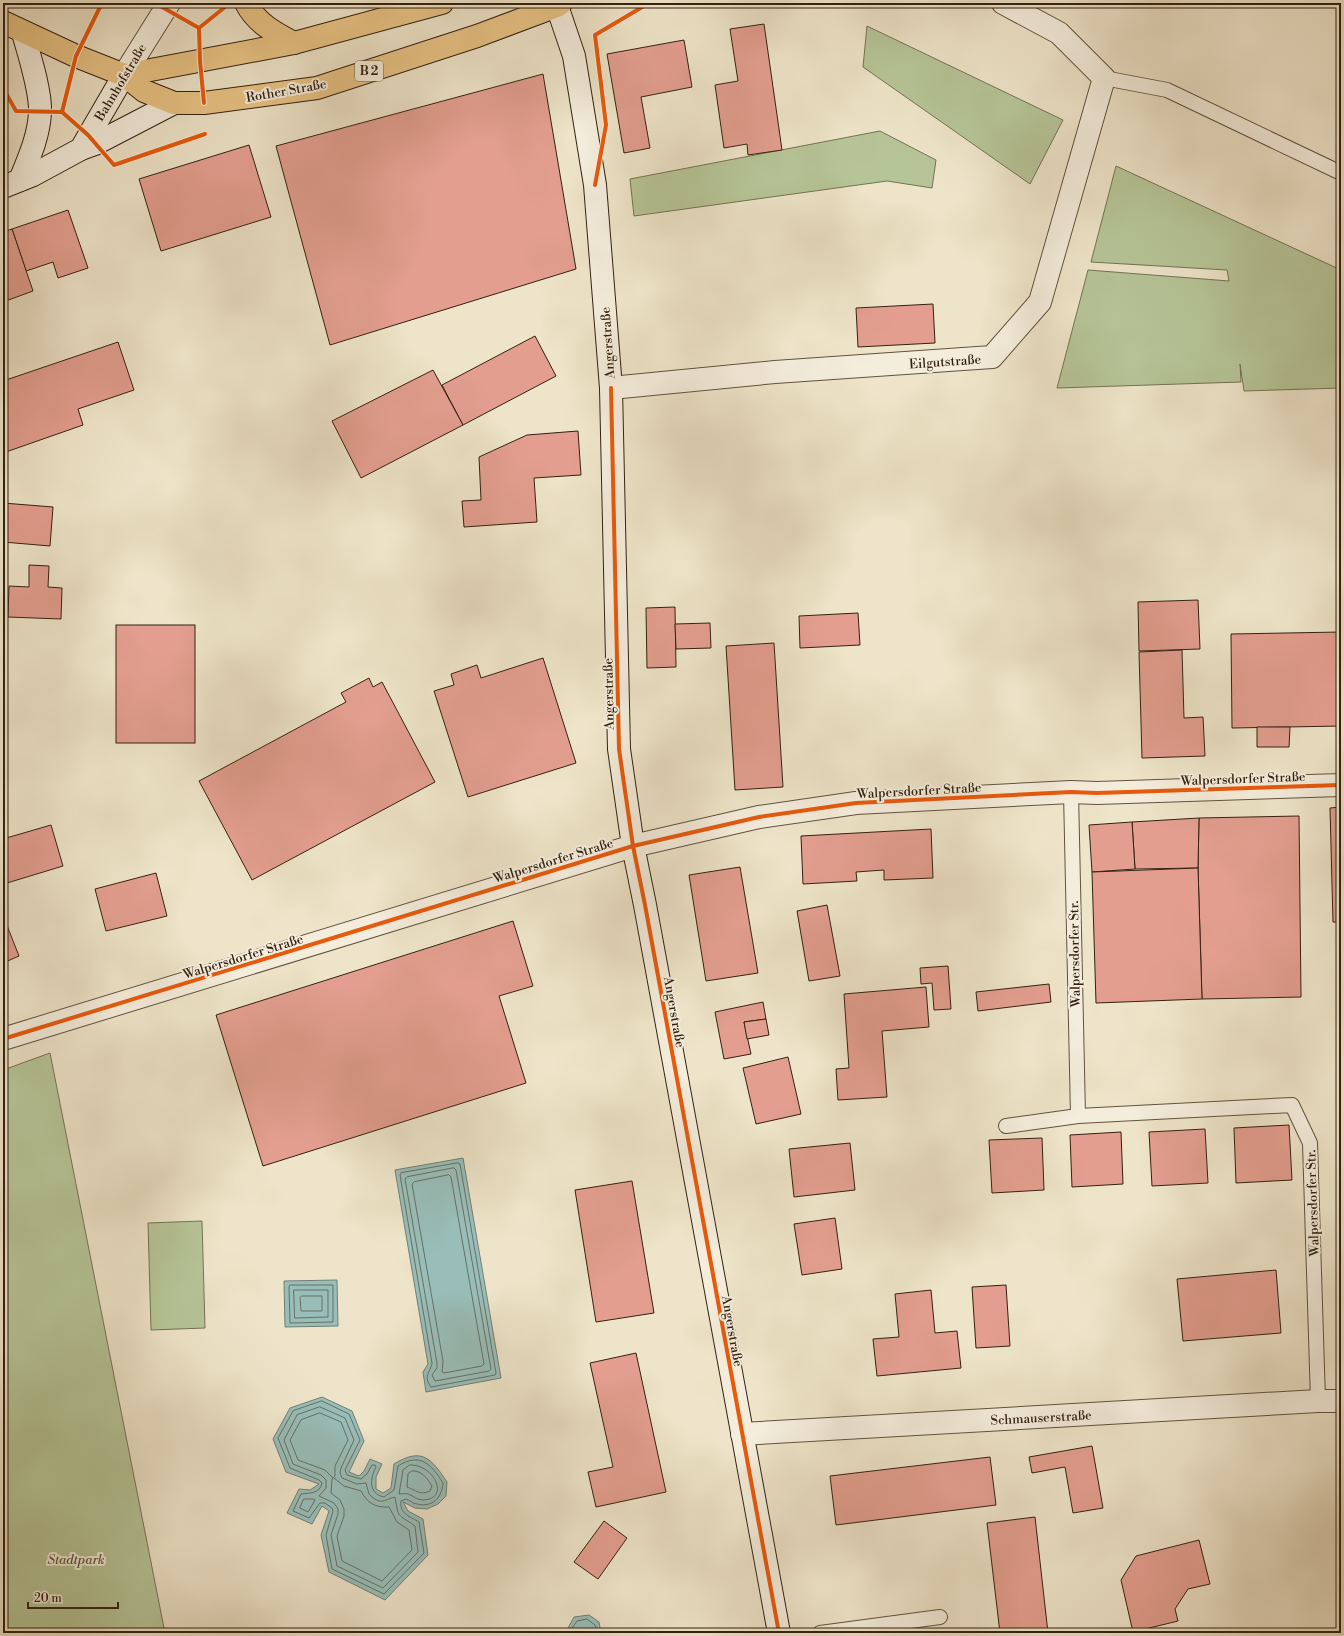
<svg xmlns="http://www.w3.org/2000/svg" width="1344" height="1636" viewBox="0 0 1344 1636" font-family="'Libre Bodoni',serif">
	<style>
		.green { fill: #b6c598; stroke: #747354 }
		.water { fill: #99beb9; stroke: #707f75 }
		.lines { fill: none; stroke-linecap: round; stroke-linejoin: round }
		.shore { stroke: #667064; stroke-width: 1 }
		.building { fill: #e39e8f; stroke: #332110 }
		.lane-casing { stroke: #62523e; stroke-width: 16 }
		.street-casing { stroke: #62523e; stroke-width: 24 }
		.secondary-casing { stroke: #332110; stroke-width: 24 }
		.primary-casing { stroke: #332110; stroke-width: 24 }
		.lane { stroke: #f4eddc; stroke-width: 14 }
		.street { stroke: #f4eddc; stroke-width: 22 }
		.secondary { stroke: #f4eddc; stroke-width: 22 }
		.primary { stroke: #e7c284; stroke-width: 22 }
		.cycleway-casing { stroke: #f4eddc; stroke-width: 6 }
		.cycleway { stroke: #e8590c; stroke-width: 4 }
		.labels { text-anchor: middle; stroke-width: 4; stroke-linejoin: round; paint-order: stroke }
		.shield { fill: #f4eddc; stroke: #6d5e4d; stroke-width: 1 }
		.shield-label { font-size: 12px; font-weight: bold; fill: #332110 }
		.street-label { font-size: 13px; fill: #332110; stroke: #f4eddc }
		.park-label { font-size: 13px; font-style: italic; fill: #5a5239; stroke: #f4eddc }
	</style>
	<rect width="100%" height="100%" fill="#eee4c9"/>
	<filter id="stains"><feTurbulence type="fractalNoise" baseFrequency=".005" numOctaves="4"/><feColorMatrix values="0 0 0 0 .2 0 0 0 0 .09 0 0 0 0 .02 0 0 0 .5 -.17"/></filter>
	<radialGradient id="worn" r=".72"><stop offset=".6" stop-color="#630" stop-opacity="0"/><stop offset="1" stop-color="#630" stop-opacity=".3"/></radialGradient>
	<g class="green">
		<polygon points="867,26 1063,120 1030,184 863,67"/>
		<polygon points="880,131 936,160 932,188 887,181 634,216 630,179"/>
		<polygon points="1116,166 1341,270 1341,388 1244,391 1240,364 1241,382 1057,388 1088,270 1229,281 1227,270 1091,262"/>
		<polygon points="50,1053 165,1633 3,1633 3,1070"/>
		<polygon points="202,1221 205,1328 151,1330 148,1223"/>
	</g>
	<g class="water">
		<polygon points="463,1158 501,1378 426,1392 423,1372 428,1364 395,1170"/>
		<polygon points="337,1280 338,1326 285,1327 284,1281"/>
		<path d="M322,1397L352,1411L364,1441L349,1472L359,1476L364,1471L370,1459L382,1464L376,1477V1489L383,1493L391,1488L394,1464C422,1447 431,1458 447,1482L446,1496L438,1504L427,1509L415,1508L403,1502L408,1511L423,1519L428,1555L385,1600L329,1572L321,1535L329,1511L322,1506L312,1524L287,1513L299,1489L310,1490L319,1484L286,1472L273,1439L290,1408Z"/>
		<polygon points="589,1615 599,1622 601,1633 569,1633 568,1628 574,1617"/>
	</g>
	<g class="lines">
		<g class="shore">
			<path d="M458,1163L460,1164L496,1373L495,1375L431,1387C423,1376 430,1373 432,1363L400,1175L401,1173Z"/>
			<polygon points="454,1168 456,1170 491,1369 489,1371 435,1381 432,1375 437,1368 437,1363 405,1179 407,1177"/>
			<polygon points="449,1175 451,1177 484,1364 482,1366 444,1373 442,1372 443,1361 412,1184 414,1182"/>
			<polygon points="290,1285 333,1285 333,1322 290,1323 289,1287"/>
			<polygon points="294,1290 328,1290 328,1317 295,1318"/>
			<polygon points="302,1296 322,1296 322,1311 301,1311 300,1298"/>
			<path d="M322,1401L349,1414L360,1440L345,1470L347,1475L361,1479L367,1474L372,1465H375L376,1467C370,1478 368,1494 384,1497L394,1490L398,1466C420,1452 431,1464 443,1483C442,1497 433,1508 417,1504C413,1504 410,1500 406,1499L401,1501C399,1514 411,1517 419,1522L424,1553L384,1594L332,1569L326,1535L333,1511L332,1508L325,1503H320L309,1518L293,1511L301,1494C309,1493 320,1494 322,1483L319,1480L290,1468L278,1438L293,1411Z"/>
			<path d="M320,1407L345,1418L354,1440L341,1468L340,1473L342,1478L357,1484L366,1483L369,1494C381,1506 383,1500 395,1497C399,1520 397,1513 415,1526L418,1552L383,1588L337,1566L331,1535L338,1514V1509L334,1503L319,1496L326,1488V1480L321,1475L293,1464L284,1440L297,1415Z"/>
			<polygon points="320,1413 341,1422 348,1440 335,1466 335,1476 333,1478 325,1470 298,1460 290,1440 301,1420"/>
			<path d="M410,1465C434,1464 451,1499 423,1500C417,1500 414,1496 408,1494C405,1493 402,1494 399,1494L403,1470Z"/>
			<path d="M412,1471C421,1470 427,1478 432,1486L430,1491C420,1496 416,1490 407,1487L408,1474Z"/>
			<path d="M334,1478L344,1486L361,1491C367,1503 376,1508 389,1507L397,1522L409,1530L412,1550L382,1581L342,1561L337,1536L344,1516V1509L340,1500L331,1493L332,1479Z"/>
			<polygon points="304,1499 313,1499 315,1500 308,1512 300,1508"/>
			<polyline points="573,1633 572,1628 577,1621 587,1619 595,1625 597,1633"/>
		</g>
	</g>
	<g class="building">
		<polygon points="764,24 782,150 748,155 747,144 724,148 715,85 738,81 730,29"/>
		<polygon points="684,40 692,87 641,97 650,148 624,153 607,54"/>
		<polygon points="543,74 576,269 330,345 276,146"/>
		<polygon points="249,145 271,217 161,251 139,179"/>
		<polygon points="68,210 88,268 58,278 53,262 26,271 12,229"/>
		<polygon points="12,229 33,291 3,302 3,232"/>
		<polygon points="933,304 935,343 858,347 856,308"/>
		<polygon points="535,336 556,376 463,425 442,385"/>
		<polygon points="118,342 134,390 78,409 83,425 3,453 3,381"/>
		<polygon points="433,370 463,425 361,478 332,421"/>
		<polygon points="578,431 581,475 534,478 537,522 464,527 462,501 481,500 479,457 527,435"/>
		<polygon points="3,503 53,507 50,546 3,542"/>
		<polygon points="29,565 49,566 48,587 62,588 61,619 8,617 9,586 29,587"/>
		<polygon points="1198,600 1200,649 1139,651 1138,602"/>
		<polygon points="675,607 676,667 647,668 646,608"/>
		<polygon points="858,613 860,645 800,648 799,616"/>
		<polygon points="710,623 711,648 676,649 675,624"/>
		<rect x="116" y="625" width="79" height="118"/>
		<polygon points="1341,632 1341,726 1232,728 1231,634"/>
		<polygon points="774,643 783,787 735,790 726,646"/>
		<polygon points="1182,650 1184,718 1203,717 1205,756 1142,758 1139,652"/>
		<polygon points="543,658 576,763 468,797 434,691 454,685 451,674 477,665 481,678"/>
		<polygon points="369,678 373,687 382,682 435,782 252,880 199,781 346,702 341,693"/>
		<polygon points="1338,726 1341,726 1341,744 1339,744"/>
		<polygon points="1257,727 1290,727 1289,747 1257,747"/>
		<polygon points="1341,807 1341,922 1333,922 1330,808"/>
		<polygon points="1299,816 1301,997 1202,999 1198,868 1199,818"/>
		<polygon points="1199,818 1198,868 1135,869 1132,822"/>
		<polygon points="1132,822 1135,869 1092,872 1089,825"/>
		<polygon points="51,825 63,866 7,883 3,869 3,839"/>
		<polygon points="931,829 933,878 884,880 884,870 856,872 857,881 803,884 801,836"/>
		<polygon points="740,867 758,973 706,981 689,875"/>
		<polygon points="1198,868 1202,999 1096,1003 1092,872"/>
		<polygon points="156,873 167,916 106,931 95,889"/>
		<polygon points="827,905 840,976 809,981 797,911"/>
		<polygon points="513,921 533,986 499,996 526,1083 263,1166 216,1015"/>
		<polygon points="6,923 19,956 3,963 3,924"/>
		<polygon points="948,966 951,1009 934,1010 932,983 921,984 920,968"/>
		<polygon points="1049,984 1051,1002 978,1011 976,992"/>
		<polygon points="926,987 929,1027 882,1031 887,1097 838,1100 836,1069 849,1068 844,994"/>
		<polygon points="763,1002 766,1019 744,1022 751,1054 724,1059 715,1012"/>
		<polygon points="766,1019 769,1035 747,1039 744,1022"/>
		<polygon points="788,1057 801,1114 756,1124 743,1068"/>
		<polygon points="1289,1125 1292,1180 1236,1183 1234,1128"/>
		<polygon points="1205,1129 1208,1183 1152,1186 1149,1132"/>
		<polygon points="1121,1132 1123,1184 1072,1187 1070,1135"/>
		<polygon points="1042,1138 1044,1190 992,1193 989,1140"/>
		<polygon points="850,1143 855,1190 794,1197 789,1149"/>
		<polygon points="632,1181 654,1313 596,1322 575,1190"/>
		<polygon points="835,1218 842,1269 802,1275 794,1224"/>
		<polygon points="1276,1270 1281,1333 1183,1341 1177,1279"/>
		<polygon points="1006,1285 1010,1346 976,1348 972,1287"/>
		<polygon points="931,1290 935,1333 957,1331 961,1368 877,1376 873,1339 899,1337 895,1294"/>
		<polygon points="636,1353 666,1492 596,1507 588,1472 613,1467 590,1363"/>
		<polygon points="1092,1446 1103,1508 1073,1513 1065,1467 1032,1473 1029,1457"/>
		<polygon points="990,1457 996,1505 836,1525 830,1476"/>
		<polygon points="1035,1517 1048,1633 1000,1633 987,1523"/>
		<polygon points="604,1521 627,1538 598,1579 574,1562"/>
		<polygon points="1199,1540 1210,1584 1188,1589 1175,1609 1178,1621 1133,1632 1121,1580 1136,1556"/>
		<polygon points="1341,1590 1341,1633 1337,1633"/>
	</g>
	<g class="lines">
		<defs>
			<g id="lane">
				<polyline points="1104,78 1167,90 1341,173"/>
				<polyline points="1071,792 1078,1116"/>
				<polyline points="1006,1126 1078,1116 1292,1105 1310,1143 1318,1401"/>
				<polyline points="820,1633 940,1617"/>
			</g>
			<g id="street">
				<polyline points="124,75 169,3"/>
				<polyline points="611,388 775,372 992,357 1040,302 1104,78 1059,33 1003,3"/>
				<polyline points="3,1039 633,846 759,817 856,803 1071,792 1097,793 1341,785"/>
				<polyline points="742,1434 1318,1401 1341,1401"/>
			</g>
			<g id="secondary">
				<polyline points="556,3 574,56 595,185 611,388 619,749 633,846 645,905 779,1633"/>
				<polyline points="81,149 95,144 174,103"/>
				<path d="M20,180C29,158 39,136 40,112C41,91 29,54 23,33"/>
				<polyline points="3,187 33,175 81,149 124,75"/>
			</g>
			<g id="primary">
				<path d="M246,3C256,23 275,33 294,43"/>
				<polyline points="3,22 76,56 124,75 144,91 174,103 204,103 317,88 477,36 557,6 561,3"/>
				<polyline points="124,75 294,43 442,3"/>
			</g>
		</defs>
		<use href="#lane" class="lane-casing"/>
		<use href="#street" class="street-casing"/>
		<use href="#secondary" class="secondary-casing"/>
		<use href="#primary" class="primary-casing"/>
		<use href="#lane" class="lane"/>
		<use href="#street" class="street"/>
		<use href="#secondary" class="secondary"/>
		<use href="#primary" class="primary"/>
		<defs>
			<g id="cycleway">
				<polyline points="155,3 199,28 230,3"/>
				<polyline points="199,28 200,61 204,103"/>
				<polyline points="3,88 16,111 62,112 88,135 114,165 205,134"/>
				<polyline points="62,112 76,56 102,3"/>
				<polyline points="595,185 606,125 595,35 649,3"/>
				<polyline points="611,388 619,749 633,846 645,905 779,1633"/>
				<polyline points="3,1039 633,846 759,817 856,803 1071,792 1097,793 1341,785"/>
			</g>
		</defs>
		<use href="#cycleway" class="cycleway-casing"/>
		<use href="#cycleway" class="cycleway"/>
	</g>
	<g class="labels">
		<rect class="shield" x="355" y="61" width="28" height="20" rx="3"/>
		<g class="shield-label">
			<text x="369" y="75">B 2</text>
		</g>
		<g class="street-label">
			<text transform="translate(120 82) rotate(-59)" y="5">Bahnhofstraße</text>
			<text transform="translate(286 90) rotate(-10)" y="5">Rother Straße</text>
			<text transform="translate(607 343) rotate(-94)" y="5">Angerstraße</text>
			<text transform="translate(945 361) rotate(-4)" y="5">Eilgutstraße</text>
			<text transform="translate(608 694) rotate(-91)" y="5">Angerstraße</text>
			<text transform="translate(1243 778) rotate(-2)" y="5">Walpersdorfer Straße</text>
			<text transform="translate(919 790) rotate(-3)" y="5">Walpersdorfer Straße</text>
			<text transform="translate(553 860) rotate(-17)" y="5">Walpersdorfer Straße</text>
			<text transform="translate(1074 954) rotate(-91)" y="5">Walpersdorfer Str.</text>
			<text transform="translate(243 956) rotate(-17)" y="5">Walpersdorfer Straße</text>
			<text transform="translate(675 1012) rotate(80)" y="5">Angerstraße</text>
			<text transform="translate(1312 1203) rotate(-92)" y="5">Walpersdorfer Str.</text>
			<text transform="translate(733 1331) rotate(80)" y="5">Angerstraße</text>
			<text transform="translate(1041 1417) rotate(-3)" y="5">Schmauserstraße</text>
		</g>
		<g class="park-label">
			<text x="76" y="1564">Stadtpark</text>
		</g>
	</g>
	<rect width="1344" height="1636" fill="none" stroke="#eee4c9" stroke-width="16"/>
	<rect x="4" y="4" width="1336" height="1628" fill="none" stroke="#332110" stroke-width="2"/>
	<rect x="8" y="8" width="1328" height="1620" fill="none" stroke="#332110"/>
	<path d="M28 1602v6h90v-6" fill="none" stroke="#332110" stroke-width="2"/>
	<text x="34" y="1602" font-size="12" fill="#332110" stroke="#f4eddc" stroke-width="3" paint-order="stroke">20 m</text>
	<rect width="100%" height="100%" filter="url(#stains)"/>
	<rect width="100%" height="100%" fill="url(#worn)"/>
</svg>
